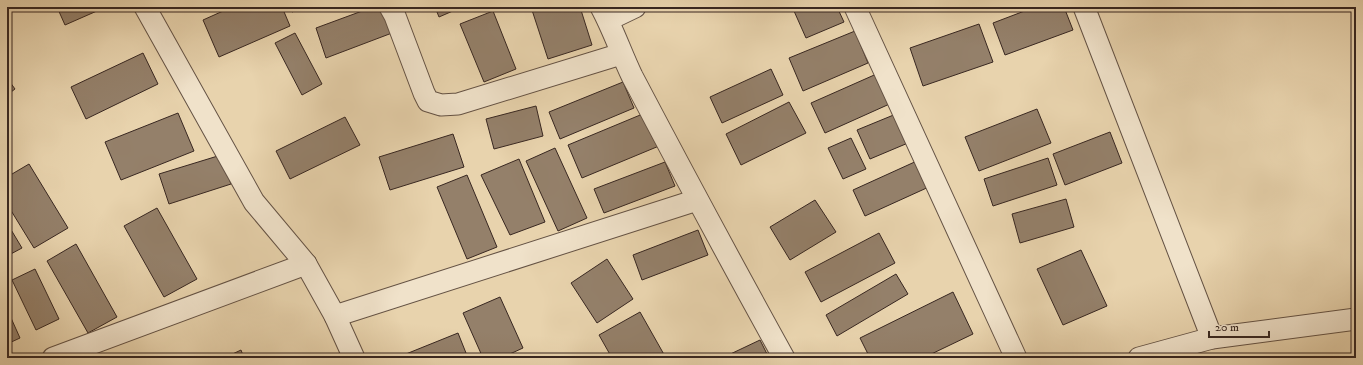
<svg xmlns="http://www.w3.org/2000/svg" width="1363" height="365" viewBox="0 0 1363 365" font-family="'IM FELL DW Pica',serif">
	<style>
		.building { fill: #94806a; stroke: #382721 }
		.lines { fill: none; stroke-linecap: round; stroke-linejoin: round }
		.minor-casing { stroke: #645244; stroke-width: 23 }
		.minor { stroke: #f0e2ca; stroke-width: 21 }
	</style>
	<rect width="100%" height="100%" fill="#e8d3ad"/>
	<filter id="stains"><feTurbulence type="fractalNoise" baseFrequency=".005" numOctaves="4"/><feColorMatrix values="0 0 0 0 .2 0 0 0 0 .09 0 0 0 0 .02 0 0 0 .5 -.17"/></filter>
	<radialGradient id="worn" r=".72"><stop offset=".6" stop-color="#630" stop-opacity="0"/><stop offset="1" stop-color="#630" stop-opacity=".3"/></radialGradient>
	<g class="building">
		<polygon points="57,7 106,7 65,25"/>
		<polygon points="232,7 282,7 290,26 219,57 203,20"/>
		<polygon points="291,7 307,7 292,12"/>
		<polygon points="373,7 382,7 392,33 326,58 316,28"/>
		<polygon points="435,7 462,7 439,17"/>
		<polygon points="531,7 580,7 592,45 548,59"/>
		<polygon points="802,7 837,7 844,22 806,38 794,11"/>
		<polygon points="1035,7 1064,7 1073,30 1005,55 993,23"/>
		<polygon points="493,11 516,69 484,82 460,24"/>
		<polygon points="979,24 993,62 923,86 910,48"/>
		<polygon points="855,31 868,63 803,91 789,58"/>
		<polygon points="295,33 322,84 302,95 275,43"/>
		<polygon points="143,53 158,84 86,119 71,87"/>
		<polygon points="771,69 783,95 722,123 710,97"/>
		<polygon points="881,72 894,102 825,133 811,103"/>
		<polygon points="7,78 15,89 7,95"/>
		<polygon points="623,82 634,108 560,139 549,112"/>
		<polygon points="789,102 806,133 741,165 726,134"/>
		<polygon points="536,106 543,136 494,149 486,119"/>
		<polygon points="1037,109 1051,143 979,171 965,137"/>
		<polygon points="178,113 194,151 121,180 105,142"/>
		<polygon points="645,113 659,146 582,178 568,145"/>
		<polygon points="896,114 908,143 870,159 857,130"/>
		<polygon points="345,117 360,145 290,179 276,151"/>
		<polygon points="1110,132 1122,163 1065,185 1053,154"/>
		<polygon points="453,134 464,167 390,190 379,157"/>
		<polygon points="851,138 866,169 843,179 828,148"/>
		<polygon points="555,148 587,218 558,231 526,161"/>
		<polygon points="221,155 231,184 169,204 159,174"/>
		<polygon points="1048,158 1057,185 993,206 984,179"/>
		<polygon points="519,159 545,222 510,235 481,175"/>
		<polygon points="919,160 931,186 865,216 853,190"/>
		<polygon points="665,162 675,186 604,213 594,189"/>
		<polygon points="29,164 68,228 34,248 7,204 7,177"/>
		<polygon points="467,175 497,247 467,259 437,187"/>
		<polygon points="1066,199 1074,227 1020,243 1012,214"/>
		<polygon points="815,200 836,232 790,260 770,227"/>
		<polygon points="157,208 197,279 164,297 124,226"/>
		<polygon points="7,223 22,248 7,256"/>
		<polygon points="698,230 708,255 642,280 633,255"/>
		<polygon points="879,233 895,263 821,302 805,272"/>
		<polygon points="76,244 117,317 88,333 47,261"/>
		<polygon points="1081,250 1107,306 1063,325 1037,269"/>
		<polygon points="607,259 633,299 597,323 571,283"/>
		<polygon points="35,269 59,319 36,330 12,280"/>
		<polygon points="896,274 908,294 837,336 826,315"/>
		<polygon points="953,292 973,334 923,358 870,358 860,338"/>
		<polygon points="500,297 523,348 501,358 483,358 463,313"/>
		<polygon points="7,309 20,338 7,344"/>
		<polygon points="640,312 666,358 612,358 599,335"/>
		<polygon points="458,333 468,358 396,358"/>
		<polygon points="760,340 769,358 722,358"/>
		<polygon points="241,350 244,358 224,358"/>
	</g>
	<g class="lines">
		<defs>
			<g id="minor">
				<polyline points="145,7 254,202 306,264 335,316 354,358"/>
				<polyline points="390,7 395,16 424,93 428,101 441,105 458,104 621,54"/>
				<path d="M601,7C613,29 621,53 632,76C682,171 732,264 784,358"/>
				<polyline points="855,7 1016,358"/>
				<polyline points="1084,7 1212,338"/>
				<polyline points="608,20 635,7"/>
				<polyline points="335,316 697,200"/>
				<polyline points="53,358 306,264"/>
				<polyline points="1139,358 1212,338 1356,319"/>
			</g>
		</defs>
		<use href="#minor" class="minor-casing"/>
		<use href="#minor" class="minor"/>
	</g>
	<rect width="1363" height="365" fill="none" stroke="#e8d3ad" stroke-width="24"/>
	<rect x="8" y="8" width="1347" height="349" fill="none" stroke="#382721" stroke-width="2"/>
	<rect x="12" y="12" width="1339" height="341" fill="none" stroke="#382721"/>
	<path d="M1209 331v6h60v-6" fill="none" stroke="#382721" stroke-width="2"/>
	<text x="1215" y="331" font-size="12" fill="#382721" stroke="#f0e2ca" stroke-width="3" paint-order="stroke">20 m</text>
	<rect width="100%" height="100%" filter="url(#stains)"/>
	<rect width="100%" height="100%" fill="url(#worn)"/>
</svg>
